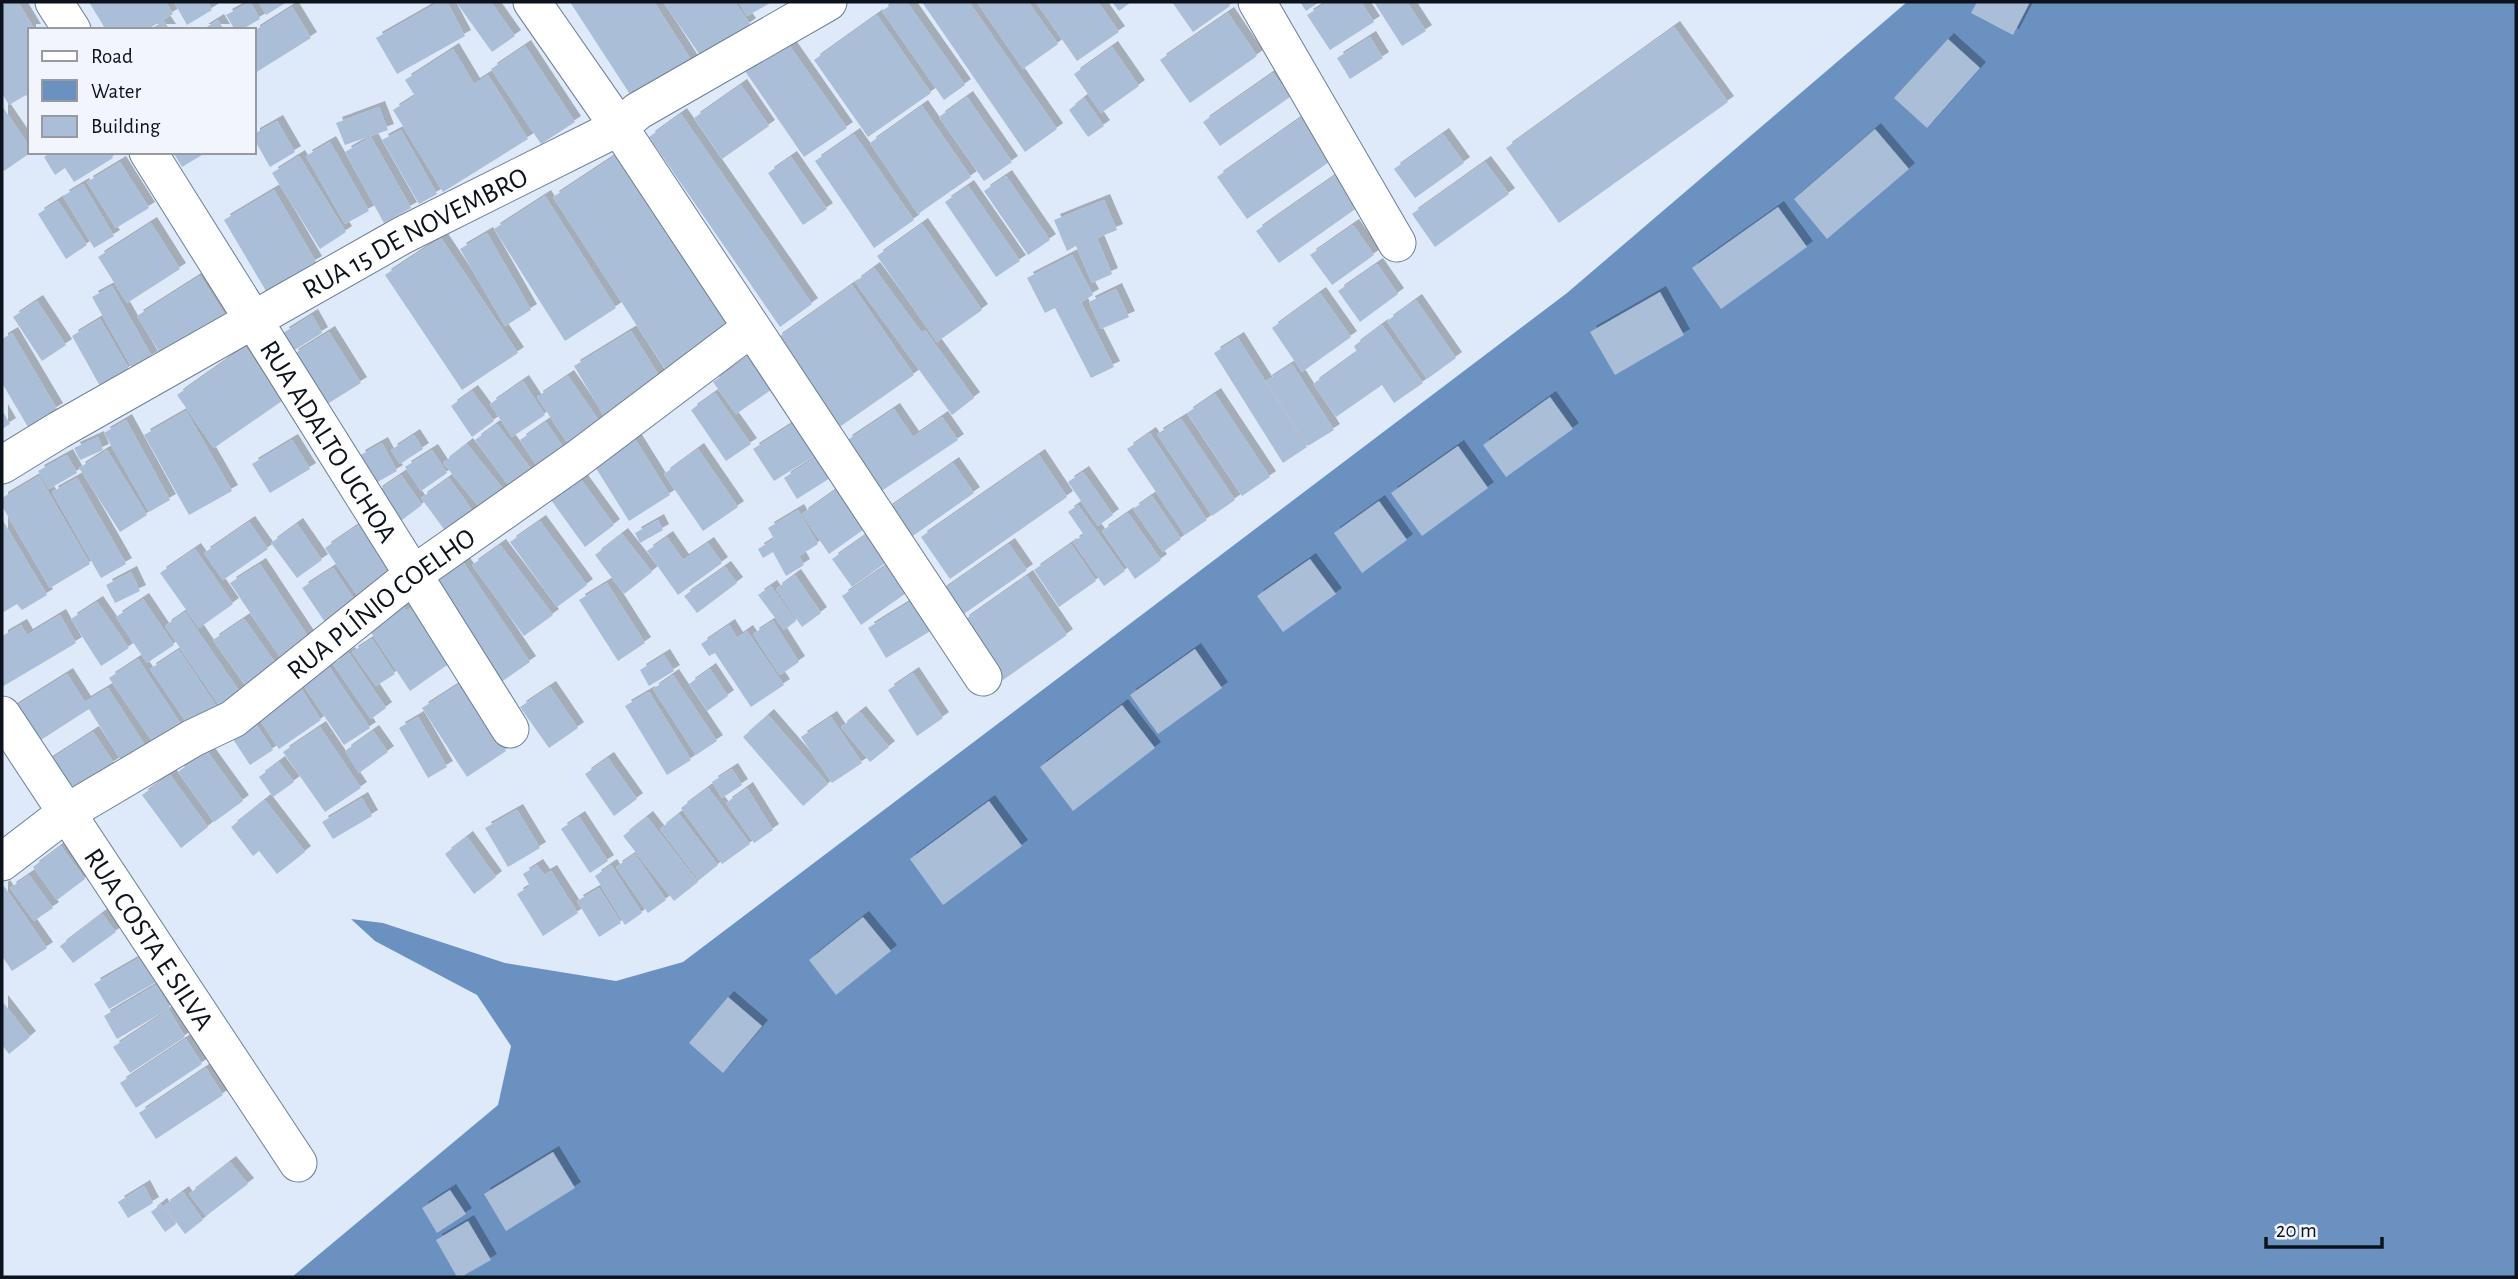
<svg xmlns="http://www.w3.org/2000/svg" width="2518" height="1279" viewBox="0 0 2518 1279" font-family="'Alegreya Sans',sans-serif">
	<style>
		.water { fill: #6b91c1 }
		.building { fill: #aabed7; filter: url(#shadow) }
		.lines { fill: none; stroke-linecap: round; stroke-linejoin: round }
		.street-casing { stroke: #6c7f96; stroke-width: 39 }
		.street { stroke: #fff; stroke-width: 37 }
		.labels { text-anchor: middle; stroke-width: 5; stroke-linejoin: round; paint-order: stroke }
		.street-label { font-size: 28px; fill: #0c131c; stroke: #f2f6fc }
	</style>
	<defs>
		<filter id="shadow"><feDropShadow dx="6" dy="-6" stdDeviation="0" flood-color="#0004"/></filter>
	</defs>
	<rect width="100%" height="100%" fill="#deeafa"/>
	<polygon class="water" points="1907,2 2516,2 2516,1277 292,1277 498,1105 511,1046 477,995 375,941 351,919 383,923 505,963 616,981 683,962 1567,293"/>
	<g class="building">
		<polygon points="7,2 18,2 35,30 30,30 30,101 26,95 9,105 2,93 2,5"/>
		<polygon points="89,2 166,2 173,14 146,30 106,30"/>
		<polygon points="174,2 208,2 212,10 187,25"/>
		<polygon points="250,2 260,19 241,30 235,30 226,15"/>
		<polygon points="259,2 287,2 266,15"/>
		<polygon points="439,2 447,2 465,36 397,74 376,38"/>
		<polygon points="456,2 491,2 515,36 492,52"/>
		<polygon points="570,2 654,2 693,63 635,102"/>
		<polygon points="663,2 735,2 750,24 702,58"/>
		<polygon points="739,2 772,2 747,16"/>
		<polygon points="895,2 907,2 965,85 944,100 882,11"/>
		<polygon points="922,2 969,2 1057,129 1025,152"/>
		<polygon points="977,2 1028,2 1058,44 1023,69"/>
		<polygon points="1036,2 1098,2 1119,32 1077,61"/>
		<polygon points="1112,2 1131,2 1119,11"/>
		<polygon points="1172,2 1228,2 1230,6 1193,32"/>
		<polygon points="1300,2 1319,2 1306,11"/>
		<polygon points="1328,2 1361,2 1374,22 1330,50 1307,15"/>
		<polygon points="1374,2 1407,2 1426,31 1402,46"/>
		<polygon points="1977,2 2030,2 2013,35 1971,13"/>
		<polygon points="292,7 311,38 255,73 254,31"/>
		<polygon points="1228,13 1257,56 1190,103 1160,60"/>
		<polygon points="877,15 931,93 868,137 814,60"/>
		<polygon points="218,20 224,30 202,30"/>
		<polygon points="164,21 170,30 149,30"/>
		<polygon points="1674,27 1728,102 1559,223 1506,148"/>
		<polygon points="1370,37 1383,58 1350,79 1337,58"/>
		<polygon points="1948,39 1980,68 1927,128 1894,98"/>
		<polygon points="787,42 847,128 804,157 745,71"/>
		<polygon points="525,46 575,122 541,144 491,69"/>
		<polygon points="1112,47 1139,86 1101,113 1074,74"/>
		<polygon points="453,49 474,84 488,75 528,139 443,192 393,110 415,96 405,80"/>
		<polygon points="1273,73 1290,97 1220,146 1203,122"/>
		<polygon points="741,85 769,126 722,159 694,118"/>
		<polygon points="967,97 1012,162 984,181 939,117"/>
		<polygon points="1084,98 1104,126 1088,137 1069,110"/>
		<polygon points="2,106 30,147 30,153 4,171 2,167"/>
		<polygon points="922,106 971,177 918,214 870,143"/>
		<polygon points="379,107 388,130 345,145 336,123"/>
		<polygon points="681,114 812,304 780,327 649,137"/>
		<polygon points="1302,117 1332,160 1247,219 1217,177"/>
		<polygon points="277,121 295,152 270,167 254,139 254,134"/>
		<polygon points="1875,129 1909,169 1827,239 1794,199"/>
		<polygon points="401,130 437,194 419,204 382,140"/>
		<polygon points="854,134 914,220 874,248 815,161"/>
		<polygon points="1443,134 1464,163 1415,198 1394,169"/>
		<polygon points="371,137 411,208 384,223 345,152"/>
		<polygon points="330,142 369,211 345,224 306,156"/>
		<polygon points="624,150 742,331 671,378 553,197"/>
		<polygon points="52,152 110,152 113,158 74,182 65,168 55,175 44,157"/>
		<polygon points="173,152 207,152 182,167"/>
		<polygon points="299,156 346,232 320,249 272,173"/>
		<polygon points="791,157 827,209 803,225 768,173"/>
		<polygon points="120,162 149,208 116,228 87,182"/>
		<polygon points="1485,162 1509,194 1435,247 1412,214"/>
		<polygon points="1339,173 1361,205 1279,263 1256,231"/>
		<polygon points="1006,176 1050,240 1028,255 984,191"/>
		<polygon points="83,184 114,236 94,248 63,196"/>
		<polygon points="968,186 1020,261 996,277 945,202"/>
		<polygon points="274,190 316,262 266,291 224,220"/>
		<polygon points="545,196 616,308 565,341 494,229"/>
		<polygon points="1104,200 1117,230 1097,238 1112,274 1092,283 1076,246 1067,251 1054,220"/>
		<polygon points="58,201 87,245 66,259 38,214"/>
		<polygon points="1778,207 1807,247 1721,309 1692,268"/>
		<polygon points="151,223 180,269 127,303 98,257"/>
		<polygon points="922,224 982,310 937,342 877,256"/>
		<polygon points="1353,225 1374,255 1332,285 1310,255"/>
		<polygon points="487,233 531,310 505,326 460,249"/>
		<polygon points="441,238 518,353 462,390 385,275"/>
		<polygon points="1072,255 1093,295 1081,302 1114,367 1091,378 1055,308 1045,313 1027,278"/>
		<polygon points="1377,264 1398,294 1360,322 1338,291"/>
		<polygon points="874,268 922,333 925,330 974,398 952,415 855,282"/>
		<polygon points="200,276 229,321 165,361 137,316"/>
		<polygon points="852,285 914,375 838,428 776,339"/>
		<polygon points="112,286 152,357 132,368 92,297"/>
		<polygon points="1116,289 1129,317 1101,329 1089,302"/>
		<polygon points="1660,292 1684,335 1615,375 1590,332"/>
		<polygon points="1320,293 1351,337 1302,372 1272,328"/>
		<polygon points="1416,300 1456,358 1427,379 1387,321"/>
		<polygon points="37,301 66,345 42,361 13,317"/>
		<polygon points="312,315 322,333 293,351 283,333"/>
		<polygon points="100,319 129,369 100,386 72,336"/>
		<polygon points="1382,325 1423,383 1394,403 1382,385 1336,417 1313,384 1357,352 1354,346"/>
		<polygon points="631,331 665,385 607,421 574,366"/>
		<polygon points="329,332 361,383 324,406 292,355"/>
		<polygon points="12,333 57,409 28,427 2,383 2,339"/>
		<polygon points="1238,338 1307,447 1283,463 1214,353"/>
		<polygon points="245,347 282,401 214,448 177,395"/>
		<polygon points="758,350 781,383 736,414 713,382"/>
		<polygon points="1292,364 1334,430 1308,446 1266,381"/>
		<polygon points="568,376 606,431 574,453 537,397"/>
		<polygon points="523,381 545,415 512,437 490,404"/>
		<polygon points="472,391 494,421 472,437 451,406"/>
		<polygon points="715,393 751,444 726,461 691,410"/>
		<polygon points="1215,394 1270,477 1242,496 1187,413"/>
		<polygon points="1550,397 1573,429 1506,477 1483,445"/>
		<polygon points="894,409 913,437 942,417 958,440 880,492 846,441"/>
		<polygon points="2,410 10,424 2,429"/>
		<polygon points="186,411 232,491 189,515 144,435"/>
		<polygon points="803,417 824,450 774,481 753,449"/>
		<polygon points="1181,419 1235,500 1212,516 1157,434"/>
		<polygon points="126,420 170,500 149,512 104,433"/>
		<polygon points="546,422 568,454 541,473 520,440"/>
		<polygon points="497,424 534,473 512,490 475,440"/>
		<polygon points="1150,433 1207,520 1185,535 1127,449"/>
		<polygon points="414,435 423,449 400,464 391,450"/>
		<polygon points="98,437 103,450 80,460 74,448"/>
		<polygon points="635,439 670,495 629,521 594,465"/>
		<polygon points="292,440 310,469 270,493 252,464"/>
		<polygon points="382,443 397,471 374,484 359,456"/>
		<polygon points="467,444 507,494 484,513 443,463"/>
		<polygon points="1458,446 1488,488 1422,536 1391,493"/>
		<polygon points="698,449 738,507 703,531 664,474"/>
		<polygon points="107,450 147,515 120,532 79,468"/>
		<polygon points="432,450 447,473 421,491 405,467"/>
		<polygon points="824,452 838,473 797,499 784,478"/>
		<polygon points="67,455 77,473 49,489 38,471"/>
		<polygon points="1039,455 1067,497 950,579 921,537"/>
		<polygon points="953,463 974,493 907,540 886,510"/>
		<polygon points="1083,472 1113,515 1098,526 1068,482"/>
		<polygon points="401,475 422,505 398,523 376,492"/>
		<polygon points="39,476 90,564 50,588 2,506 2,498"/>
		<polygon points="77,478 126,564 101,578 52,492"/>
		<polygon points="449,478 479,520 452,540 421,498"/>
		<polygon points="580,478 614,525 585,547 551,500"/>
		<polygon points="843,485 870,525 829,554 802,514"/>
		<polygon points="1152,496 1181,539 1163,552 1133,509"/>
		<polygon points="1379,501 1407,540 1362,573 1334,533"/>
		<polygon points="1078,505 1125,571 1104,586 1073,542 1084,535 1068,512"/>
		<polygon points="798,510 818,544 799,556 804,565 786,576 773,552 763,558 758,549 774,539 768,528"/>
		<polygon points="1128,513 1161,560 1135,579 1102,531"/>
		<polygon points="2,519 47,595 22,610 17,604 2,613"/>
		<polygon points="366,520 403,573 362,602 325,548"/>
		<polygon points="658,520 663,530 640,543 635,533"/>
		<polygon points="540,521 587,585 557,607 510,542"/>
		<polygon points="249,522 268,549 223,580 204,553"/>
		<polygon points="297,524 322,560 297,578 271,543"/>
		<polygon points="872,531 891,559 852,587 832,559"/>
		<polygon points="622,534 652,572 624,594 595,555"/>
		<polygon points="667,537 683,560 708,543 722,563 678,595 647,551"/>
		<polygon points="1009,544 1027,570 958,618 940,592"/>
		<polygon points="1071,544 1096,581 1059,607 1034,570"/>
		<polygon points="500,545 553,615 524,636 472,565"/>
		<polygon points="195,549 233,604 199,628 160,573"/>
		<polygon points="1310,559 1336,594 1283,632 1257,596"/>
		<polygon points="463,562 530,662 494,687 427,586"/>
		<polygon points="890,563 909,591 861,625 842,596"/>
		<polygon points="260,564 311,641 282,660 230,583"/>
		<polygon points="725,567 737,583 697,613 684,596"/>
		<polygon points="333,568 362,611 331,631 302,588"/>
		<polygon points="131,572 140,591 115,603 106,585"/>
		<polygon points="795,575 821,613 802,627 776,589"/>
		<polygon points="1027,576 1067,635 1003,680 963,621"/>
		<polygon points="607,583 645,643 618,661 579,600"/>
		<polygon points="771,586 796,621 784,630 758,595"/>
		<polygon points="918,597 937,627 886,658 868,628"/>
		<polygon points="143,599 174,645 147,663 116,617"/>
		<polygon points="423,600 460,656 410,691 368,628 403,605 406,611"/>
		<polygon points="97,602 129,648 101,666 71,619"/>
		<polygon points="185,612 239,691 219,705 165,626"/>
		<polygon points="60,615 76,643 2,687 2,636 21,625 27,635"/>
		<polygon points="244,619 282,672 251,693 213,640"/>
		<polygon points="773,621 799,662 780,675 753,634"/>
		<polygon points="729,625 737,638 747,631 784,685 751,707 715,653 709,656 701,644"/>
		<polygon points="372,639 395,674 376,686 352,652"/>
		<polygon points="1195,649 1222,688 1158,734 1130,695"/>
		<polygon points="179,650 219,710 191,729 150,669"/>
		<polygon points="349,653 386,708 371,719 333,664"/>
		<polygon points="664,655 674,671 649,686 640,670"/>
		<polygon points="138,659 182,726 154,744 109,678"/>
		<polygon points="325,661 370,728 344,745 299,679"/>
		<polygon points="710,669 728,696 707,711 689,684"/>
		<polygon points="913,673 943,718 917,736 888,690"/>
		<polygon points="67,674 85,702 108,688 148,750 124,765 89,709 30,747 8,711"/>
		<polygon points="673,675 717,741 696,755 653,689"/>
		<polygon points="461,683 506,751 467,777 422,708"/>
		<polygon points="300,687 321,720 279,749 257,716"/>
		<polygon points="550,687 578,728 549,748 520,707"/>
		<polygon points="649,692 691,760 667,775 625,706"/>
		<polygon points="1122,705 1155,748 1073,811 1040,767"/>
		<polygon points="860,712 889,747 870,762 841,727"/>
		<polygon points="768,715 828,784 803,806 743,737"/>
		<polygon points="418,717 447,767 428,778 399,728"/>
		<polygon points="831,717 862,763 832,783 801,737"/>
		<polygon points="252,718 273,750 250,765 229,733"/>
		<polygon points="320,727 361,788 325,812 283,752"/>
		<polygon points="373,731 388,752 359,773 345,751"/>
		<polygon points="93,732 114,763 65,795 45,763"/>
		<polygon points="207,751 243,801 214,822 178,772"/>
		<polygon points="608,758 637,799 614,816 585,774"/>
		<polygon points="279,762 294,782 273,797 259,777"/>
		<polygon points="732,769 742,785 722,798 712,782"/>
		<polygon points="170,775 208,827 181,848 142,795"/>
		<polygon points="708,788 750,844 722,864 681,808"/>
		<polygon points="747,788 773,830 754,843 726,803"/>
		<polygon points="362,798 372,816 333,839 322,822"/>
		<polygon points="265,800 305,852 277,874 259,851 253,856 231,827"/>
		<polygon points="989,801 1022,846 943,905 910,859"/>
		<polygon points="517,810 540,848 508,867 485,828"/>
		<polygon points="679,814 718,865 699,880 660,829"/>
		<polygon points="579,817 608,861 590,873 561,829"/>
		<polygon points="647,817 698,882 674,901 623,836"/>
		<polygon points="467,837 496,877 474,894 445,854"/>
		<polygon points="61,846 85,879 57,900 33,867"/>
		<polygon points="635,854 666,900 648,913 616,867"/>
		<polygon points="537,865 544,875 551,871 578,913 543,936 517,894 530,886 523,874"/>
		<polygon points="611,865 642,913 625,925 595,876"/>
		<polygon points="29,875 53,908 34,921 10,888"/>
		<polygon points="4,886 47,948 12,971 2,956 2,888"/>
		<polygon points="599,888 621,923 599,937 577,901"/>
		<polygon points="102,914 116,932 73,963 60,946"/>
		<polygon points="863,917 891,951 836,995 809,960"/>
		<polygon points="141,957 156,982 109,1009 94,984"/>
		<polygon points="156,985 170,1008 117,1039 104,1016"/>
		<polygon points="728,997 762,1026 723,1073 689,1043"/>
		<polygon points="2,1001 30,1037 9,1054 2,1045"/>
		<polygon points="169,1010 185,1037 130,1073 113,1047"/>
		<polygon points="186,1039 202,1064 136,1108 120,1083"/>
		<polygon points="206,1068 223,1095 156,1139 139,1113"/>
		<polygon points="553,1152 575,1188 506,1231 484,1194"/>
		<polygon points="230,1162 248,1184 206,1216 189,1194"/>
		<polygon points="144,1186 153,1203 128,1218 118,1202"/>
		<polygon points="450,1190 466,1214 437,1233 422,1208"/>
		<polygon points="183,1192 203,1220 185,1234 164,1206"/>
		<polygon points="161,1204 176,1224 165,1232 151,1212"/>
		<polygon points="468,1221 491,1260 461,1277 457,1277 436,1240"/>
	</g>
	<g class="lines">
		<defs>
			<g id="street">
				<polyline points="54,2 72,30"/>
				<polyline points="532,2 619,127 983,677"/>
				<polyline points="1257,2 1397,243"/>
				<path id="s1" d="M148,152L510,729"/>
				<path id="s2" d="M2,465L59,430L403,235L619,127L638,111L828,2"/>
				<path id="s3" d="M2,715L298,1163"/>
				<path id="s4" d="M2,862L66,813L193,738L233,719L414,574L576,460L751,328"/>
			</g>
		</defs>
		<use href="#street" class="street-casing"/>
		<use href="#street" class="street"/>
	</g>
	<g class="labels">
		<g class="street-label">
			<text dy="10" stroke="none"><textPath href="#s2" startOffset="474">RUA 15 DE NOVEMBRO</textPath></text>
			<text dy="10" stroke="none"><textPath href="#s1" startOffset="341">RUA ADALTO UCHOA</textPath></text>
			<text dy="10" stroke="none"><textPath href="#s4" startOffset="460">RUA PLÍNIO COELHO</textPath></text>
			<text dy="10" stroke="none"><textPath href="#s3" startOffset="268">RUA COSTA E SILVA</textPath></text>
		</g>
	</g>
	<rect width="2518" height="1279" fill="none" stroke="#0c131c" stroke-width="7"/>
	<rect x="28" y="28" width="228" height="126" fill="#f2f6fc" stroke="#969ba2" stroke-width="2"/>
	<rect x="42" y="51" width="35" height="10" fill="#ffffff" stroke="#969ba2" stroke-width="2"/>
	<text x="91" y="63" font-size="21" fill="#0c131c">Road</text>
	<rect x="42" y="80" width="35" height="21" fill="#6b91c1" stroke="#969ba2" stroke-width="2"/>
	<text x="91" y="98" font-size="21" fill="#0c131c">Water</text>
	<rect x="42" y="116" width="35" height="21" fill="#aabed7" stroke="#969ba2" stroke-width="2"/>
	<text x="91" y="133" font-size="21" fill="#0c131c">Building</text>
	<path d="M2266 1237v10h116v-10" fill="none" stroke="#0c131c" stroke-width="3.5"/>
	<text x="2276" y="1237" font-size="21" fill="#0c131c" stroke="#f2f6fc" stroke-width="5" paint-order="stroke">20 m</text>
</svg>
